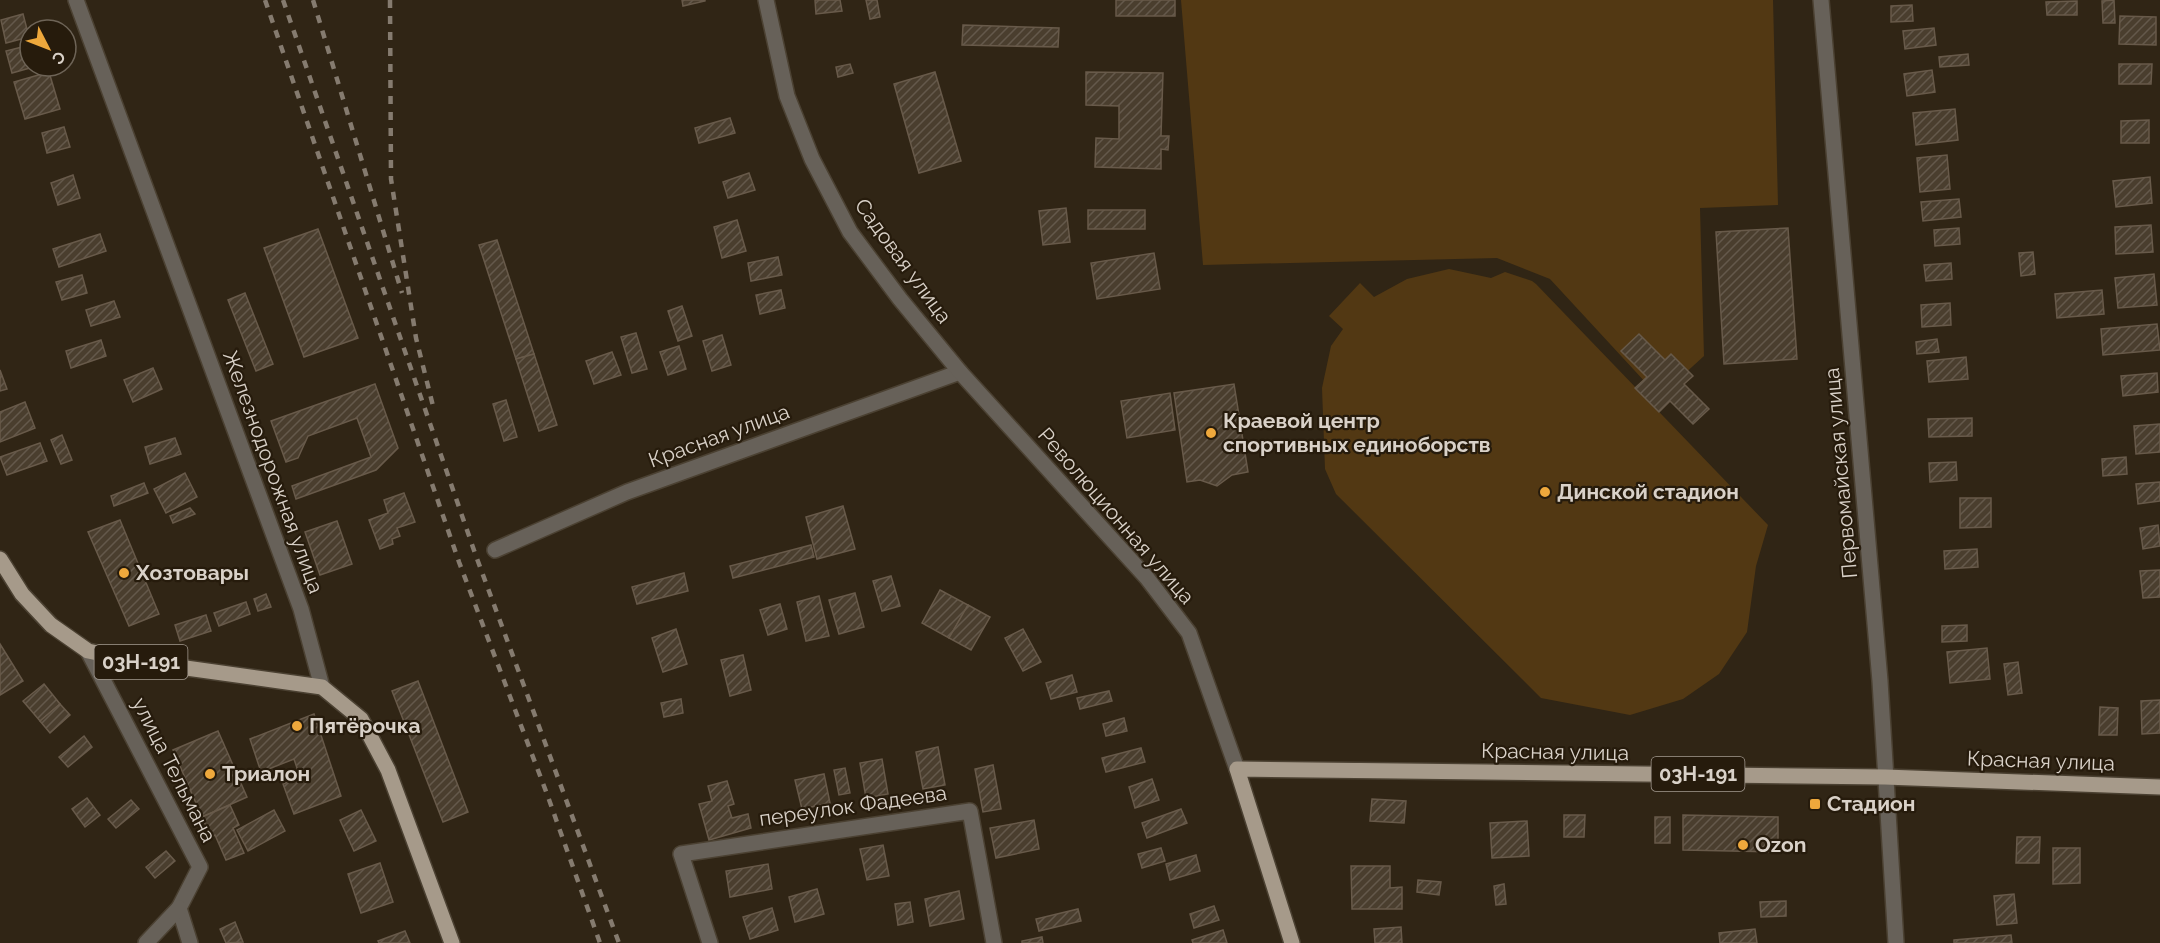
<svg xmlns="http://www.w3.org/2000/svg" width="2160" height="943" viewBox="0 0 2160 943" font-family="Raleway,sans-serif">
	<style>
		.green { fill: #523813 }
		.building { fill: url(#building-hatch); stroke: #685a4a; stroke-width: 1.5 }
		.lines { fill: none; stroke-linecap: round; stroke-linejoin: round }
		.minor-casing { stroke: #4b4132; stroke-width: 18 }
		.tertiary-casing { stroke: #4b4132; stroke-width: 18 }
		.primary-casing { stroke: #4b4132; stroke-width: 18 }
		.minor { stroke: #676159; stroke-width: 15 }
		.tertiary { stroke: #676159; stroke-width: 15 }
		.primary { stroke: #a69a8a; stroke-width: 15 }
		.rail { stroke: #857b6f; stroke-width: 4.5; stroke-dasharray: 8 8; stroke-linecap: butt }
		.poi-dot { fill: #eea83c; stroke: #261b0c; stroke-width: 2 }
		.labels { text-anchor: middle; stroke-width: 4.5; stroke-linejoin: round; paint-order: stroke }
		.shield { fill: #261b0c; stroke: #a39a90; stroke-width: 1.5 }
		.shield-label { font-size: 20px; font-weight: bold; fill: #d9d1c8 }
		.street-label { font-size: 21px; fill: #d9d1c8; stroke: #261b0c }
		.poi-label { font-size: 21px; font-weight: bold; fill: #d9d1c8; stroke: #261b0c; text-anchor: start }
	</style>
	<defs>
		<pattern id="building-hatch" width="6" height="6" patternUnits="userSpaceOnUse" patternTransform="scale(1.5)"><rect width="6" height="6" fill="#4a3e2e"/><path d="M-1 1l2-2M0 6l6-6M5 7l2-2" fill="none" stroke="#64594b"/></pattern>
	</defs>
	<rect width="100%" height="100%" fill="#302515"/>
	<g class="green">
		<polygon points="1181,0 1773,0 1778,205 1700,208 1704,356 1659,397 1550,279 1497,258 1203,265"/>
		<polygon points="1449,269 1491,278 1505,272 1532,281 1536,284 1768,525 1756,566 1747,632 1719,674 1683,699 1630,715 1541,698 1336,494 1325,469 1322,388 1331,346 1343,329 1329,316 1360,283 1374,297 1407,279"/>
	</g>
	<g class="building">
		<polygon points="682,0 705,0 705,1 683,6"/>
		<polygon points="815,0 840,0 842,11 816,14"/>
		<polygon points="866,0 877,0 880,17 870,19"/>
		<rect x="1116" y="0" width="59" height="16"/>
		<polygon points="2114,0 2115,23 2103,23 2102,1"/>
		<polygon points="2077,1 2077,15 2047,15 2046,2"/>
		<polygon points="1912,5 1913,21 1891,22 1891,6"/>
		<polygon points="23,14 29,37 6,43 1,20"/>
		<polygon points="2120,16 2156,17 2156,45 2119,44"/>
		<polygon points="963,25 1059,28 1058,47 962,45"/>
		<polygon points="1934,28 1936,45 1905,49 1903,31"/>
		<polygon points="30,45 30,66 37,66 12,73 6,51"/>
		<polygon points="1968,54 1969,65 1940,67 1939,57"/>
		<polygon points="850,64 853,73 838,77 836,67"/>
		<polygon points="2119,64 2152,64 2151,84 2119,84"/>
		<polygon points="1932,70 1935,92 1907,96 1904,74"/>
		<polygon points="49,72 60,109 25,119 14,82"/>
		<polygon points="935,72 961,161 919,173 894,84"/>
		<polygon points="1086,72 1163,73 1161,136 1169,136 1168,150 1161,149 1161,169 1095,167 1096,138 1119,139 1119,106 1086,105"/>
		<polygon points="1955,109 1958,140 1916,145 1913,113"/>
		<polygon points="730,118 735,133 699,143 695,128"/>
		<polygon points="2149,120 2149,143 2121,143 2121,121"/>
		<polygon points="64,127 70,147 47,153 42,133"/>
		<polygon points="1947,155 1950,189 1920,192 1917,158"/>
		<polygon points="749,173 755,190 728,198 723,182"/>
		<polygon points="73,175 80,198 58,205 51,183"/>
		<polygon points="2150,177 2152,203 2116,207 2113,181"/>
		<polygon points="1959,199 1961,217 1923,221 1921,202"/>
		<polygon points="1066,208 1070,242 1043,245 1039,211"/>
		<rect x="1088" y="210" width="57" height="19"/>
		<polygon points="737,220 746,251 722,258 714,227"/>
		<polygon points="2151,225 2153,252 2116,254 2115,227"/>
		<polygon points="1788,228 1797,359 1724,364 1716,232"/>
		<polygon points="1959,228 1960,244 1935,246 1934,230"/>
		<polygon points="318,229 358,338 304,357 264,248"/>
		<polygon points="100,234 106,251 59,267 53,249"/>
		<polygon points="497,240 534,354 516,359 479,245"/>
		<polygon points="2033,252 2035,274 2021,276 2019,253"/>
		<polygon points="1154,253 1160,289 1097,299 1091,263"/>
		<polygon points="778,257 782,275 751,281 748,263"/>
		<polygon points="1951,263 1952,279 1926,281 1924,265"/>
		<polygon points="2154,274 2157,305 2118,308 2115,278"/>
		<polygon points="82,275 87,293 62,300 56,282"/>
		<polygon points="781,290 785,308 760,314 756,295"/>
		<polygon points="2102,290 2104,314 2057,318 2055,294"/>
		<polygon points="245,293 273,364 256,371 228,300"/>
		<polygon points="114,301 120,317 91,326 86,310"/>
		<polygon points="1950,303 1951,325 1922,327 1921,305"/>
		<polygon points="682,306 692,336 678,341 668,311"/>
		<polygon points="2157,324 2160,350 2103,355 2101,329"/>
		<polygon points="636,333 647,369 632,373 621,337"/>
		<polygon points="1639,334 1665,360 1671,354 1693,376 1684,384 1709,409 1693,424 1670,401 1659,412 1635,388 1647,377 1621,351"/>
		<polygon points="722,335 731,365 712,371 703,341"/>
		<polygon points="1937,339 1939,352 1917,354 1916,342"/>
		<polygon points="101,340 106,356 71,368 66,351"/>
		<polygon points="679,346 686,369 668,375 660,352"/>
		<polygon points="612,352 621,375 594,384 586,361"/>
		<polygon points="534,354 557,425 539,431 516,359"/>
		<polygon points="1966,357 1968,379 1929,382 1927,361"/>
		<polygon points="153,368 162,389 133,402 124,380"/>
		<polygon points="0,370 7,389 0,391"/>
		<polygon points="2157,373 2158,392 2123,396 2121,376"/>
		<polygon points="375,384 398,448 376,470 296,499 292,486 371,457 357,418 308,436 298,458 286,462 271,421"/>
		<polygon points="1234,384 1248,472 1232,475 1217,486 1200,480 1187,482 1174,393"/>
		<polygon points="1170,393 1175,430 1127,438 1121,401"/>
		<polygon points="506,400 517,437 504,441 493,404"/>
		<polygon points="25,402 35,428 0,442 0,412"/>
		<polygon points="1972,418 1972,436 1929,437 1928,419"/>
		<polygon points="2160,424 2160,452 2136,454 2134,426"/>
		<polygon points="62,435 72,460 61,464 51,440"/>
		<polygon points="175,438 181,454 150,464 145,447"/>
		<polygon points="40,443 47,461 7,475 0,457"/>
		<polygon points="2126,457 2127,474 2103,476 2102,459"/>
		<polygon points="1956,462 1957,480 1930,482 1929,463"/>
		<polygon points="185,473 197,497 166,513 154,489"/>
		<polygon points="2160,482 2160,501 2138,504 2136,484"/>
		<polygon points="144,483 148,493 114,506 111,496"/>
		<polygon points="404,493 415,522 397,528 400,536 392,539 393,544 380,549 369,520 388,513 384,500"/>
		<polygon points="1960,498 1991,498 1991,527 1960,528"/>
		<polygon points="843,506 855,549 817,559 806,517"/>
		<polygon points="190,508 195,514 173,523 170,516"/>
		<polygon points="120,520 159,614 129,626 88,532"/>
		<polygon points="337,521 352,564 320,575 305,532"/>
		<polygon points="2158,525 2160,546 2143,549 2140,528"/>
		<polygon points="811,545 814,557 733,578 730,566"/>
		<polygon points="1977,549 1978,567 1945,569 1944,551"/>
		<polygon points="2160,570 2160,597 2143,598 2140,571"/>
		<polygon points="684,573 688,591 637,604 632,587"/>
		<polygon points="891,576 900,606 882,611 873,581"/>
		<polygon points="940,590 968,605 949,638 922,623"/>
		<polygon points="855,593 864,627 839,634 829,600"/>
		<polygon points="266,594 271,607 258,611 254,599"/>
		<polygon points="819,596 829,636 806,641 797,602"/>
		<polygon points="246,602 250,614 219,626 214,613"/>
		<polygon points="780,604 787,629 768,635 760,610"/>
		<polygon points="968,605 990,617 971,650 949,638"/>
		<polygon points="206,615 211,631 180,641 175,625"/>
		<polygon points="1967,625 1967,641 1942,642 1942,626"/>
		<polygon points="676,629 687,664 663,672 652,638"/>
		<polygon points="1023,629 1041,662 1023,671 1005,638"/>
		<polygon points="0,644 23,681 0,695"/>
		<polygon points="1987,648 1990,679 1950,683 1947,652"/>
		<polygon points="743,655 751,690 730,696 721,660"/>
		<polygon points="2018,662 2022,693 2008,695 2004,664"/>
		<polygon points="1072,675 1077,692 1051,699 1046,683"/>
		<polygon points="418,681 468,812 443,822 392,691"/>
		<polygon points="44,684 60,704 40,721 23,701"/>
		<polygon points="1109,691 1112,701 1080,709 1077,698"/>
		<polygon points="681,699 683,713 664,717 661,703"/>
		<polygon points="2160,700 2160,733 2142,734 2141,701"/>
		<polygon points="60,704 70,715 50,733 40,721"/>
		<polygon points="2100,707 2118,708 2117,735 2099,735"/>
		<polygon points="314,714 341,796 294,814 283,784 300,777 294,759 261,772 250,739"/>
		<polygon points="1124,718 1127,731 1106,736 1103,724"/>
		<polygon points="218,731 247,797 202,817 173,750"/>
		<polygon points="84,736 92,747 68,767 59,757"/>
		<polygon points="938,747 945,785 923,789 916,752"/>
		<polygon points="1141,748 1145,762 1106,772 1102,758"/>
		<polygon points="882,759 888,794 866,798 860,763"/>
		<polygon points="993,765 1001,809 983,812 975,769"/>
		<polygon points="845,768 850,793 839,795 834,770"/>
		<polygon points="824,774 830,803 802,809 795,780"/>
		<polygon points="1152,779 1159,800 1135,808 1129,787"/>
		<polygon points="727,781 734,804 728,806 732,818 748,814 751,828 709,840 699,804 712,801 708,786"/>
		<polygon points="87,798 100,815 85,827 72,809"/>
		<polygon points="1372,799 1406,801 1404,823 1370,821"/>
		<polygon points="131,800 139,809 116,828 108,819"/>
		<polygon points="230,805 239,825 233,828 244,853 226,860 215,835 211,837 202,817"/>
		<polygon points="1181,809 1187,823 1147,838 1142,823"/>
		<polygon points="274,810 285,831 248,851 237,830"/>
		<polygon points="361,810 376,841 354,851 340,820"/>
		<polygon points="1564,815 1585,815 1584,837 1564,837"/>
		<polygon points="1683,815 1778,817 1778,852 1683,850"/>
		<rect x="1655" y="817" width="15" height="26"/>
		<polygon points="1034,820 1039,849 996,858 990,828"/>
		<polygon points="1527,821 1529,856 1492,858 1490,823"/>
		<polygon points="2017,837 2040,837 2039,863 2016,863"/>
		<polygon points="883,845 889,876 867,880 860,849"/>
		<polygon points="1161,848 1165,861 1142,868 1138,854"/>
		<polygon points="2053,848 2080,848 2080,883 2053,884"/>
		<polygon points="166,851 175,861 155,878 146,867"/>
		<polygon points="1196,855 1200,871 1170,880 1166,864"/>
		<polygon points="380,863 393,902 361,913 348,874"/>
		<polygon points="768,864 772,889 730,897 726,871"/>
		<polygon points="1351,866 1390,866 1390,888 1402,887 1402,909 1352,909"/>
		<polygon points="1418,880 1441,882 1439,895 1417,892"/>
		<polygon points="1504,884 1506,904 1496,905 1494,886"/>
		<polygon points="817,889 824,914 795,922 789,897"/>
		<polygon points="959,891 964,919 930,926 925,899"/>
		<polygon points="2014,894 2017,923 1997,925 1994,896"/>
		<polygon points="1786,901 1786,916 1761,917 1760,902"/>
		<polygon points="910,902 913,922 898,925 895,904"/>
		<polygon points="1214,906 1219,920 1194,928 1190,914"/>
		<polygon points="772,908 778,930 750,939 743,917"/>
		<polygon points="1078,909 1081,921 1039,931 1036,919"/>
		<polygon points="235,922 243,942 226,943 220,929"/>
		<polygon points="1401,927 1402,943 1375,943 1374,929"/>
		<polygon points="1755,929 1757,943 1720,943 1719,933"/>
		<polygon points="1223,930 1227,943 1193,943 1192,940"/>
		<polygon points="405,931 410,943 379,943 378,941"/>
		<polygon points="2011,935 2012,943 1954,943 1954,940"/>
		<polygon points="1042,937 1043,943 1022,943 1022,941"/>
	</g>
	<g class="lines">
		<defs>
			<g id="minor">
				<polyline points="76,0 301,609 322,687"/>
				<polyline points="1821,0 1880,681 1896,943"/>
				<polyline points="495,550 627,492 960,372"/>
				<polyline points="88,651 200,867 179,908 190,943"/>
				<polyline points="146,943 179,908"/>
				<polyline points="710,943 681,854 970,811 994,943"/>
			</g>
			<polyline id="tertiary" points="766,0 787,96 812,159 850,232 900,299 960,372 1147,578 1189,633 1237,769"/>
			<g id="primary">
				<polyline points="0,559 22,594 51,625 88,651 136,661 322,687 361,719 388,770 452,943"/>
				<polyline points="1292,943 1237,769 1885,777 2160,787"/>
			</g>
		</defs>
		<use href="#minor" class="minor-casing"/>
		<use href="#tertiary" class="tertiary-casing"/>
		<use href="#primary" class="primary-casing"/>
		<use href="#minor" class="minor"/>
		<use href="#tertiary" class="tertiary"/>
		<use href="#primary" class="primary"/>
		<g class="rail">
			<polyline points="265,0 459,562 547,794 600,943"/>
			<polyline points="283,0 476,556 619,943"/>
			<polyline points="313,0 402,293"/>
			<polyline points="390,0 391,179 416,338 433,406"/>
		</g>
	</g>
	<g class="poi-dot">
		<circle cx="1211" cy="433" r="6"/>
		<circle cx="1545" cy="492" r="6"/>
		<circle cx="124" cy="573" r="6"/>
		<circle cx="297" cy="726" r="6"/>
		<circle cx="210" cy="774" r="6"/>
		<rect x="1809" y="798" width="12" height="12" rx="3"/>
		<circle cx="1743" cy="845" r="6"/>
	</g>
	<g class="labels">
		<g class="shield">
			<rect x="94.5" y="645" width="93" height="34" rx="4.5"/>
			<rect x="1651.5" y="757" width="93" height="34" rx="4.5"/>
		</g>
		<g class="shield-label">
			<text x="141" y="669">03Н-191</text>
			<text x="1698" y="781">03Н-191</text>
		</g>
		<g class="street-label">
			<text transform="translate(903 261) rotate(54)" y="7">Садовая улица</text>
			<text transform="translate(719 436) rotate(-20)" y="7">Красная улица</text>
			<text transform="translate(273 472) rotate(70)" y="7">Железнодорожная улица</text>
			<text transform="translate(1841 473) rotate(-95)" y="7">Первомайская улица</text>
			<text transform="translate(1116 516) rotate(49)" y="7">Революционная улица</text>
			<text transform="translate(1555 752) rotate(1)" y="7">Красная улица</text>
			<text transform="translate(2041 761) rotate(2)" y="7">Красная улица</text>
			<text transform="translate(174 770) rotate(63)" y="7">улица Тельмана</text>
			<text transform="translate(853 806) rotate(-8)" y="7">переулок Фадеева</text>
		</g>
		<g class="poi-label">
			<text x="1223" y="428">Краевой центр<tspan x="1223" dy="24">спортивных единоборств</tspan></text>
			<text x="1557" y="499">Динской стадион</text>
			<text x="136" y="580">Хозтовары</text>
			<text x="309" y="733">Пятёрочка</text>
			<text x="222" y="781">Триалон</text>
			<text x="1827" y="811">Стадион</text>
			<text x="1755" y="852">Ozon</text>
		</g>
	</g>
	<g transform="translate(48 48) rotate(132)"><circle r="28" fill="#261b0c" stroke="#6e6457" stroke-width="1.5"/>
	<path d="M0-4.5L10 22L0 15L-10 22Z" fill="#eea83c"/>
	<text y="-9" font-size="16" font-weight="bold" text-anchor="middle" fill="#d9d1c8">С</text>
	</g>
</svg>
